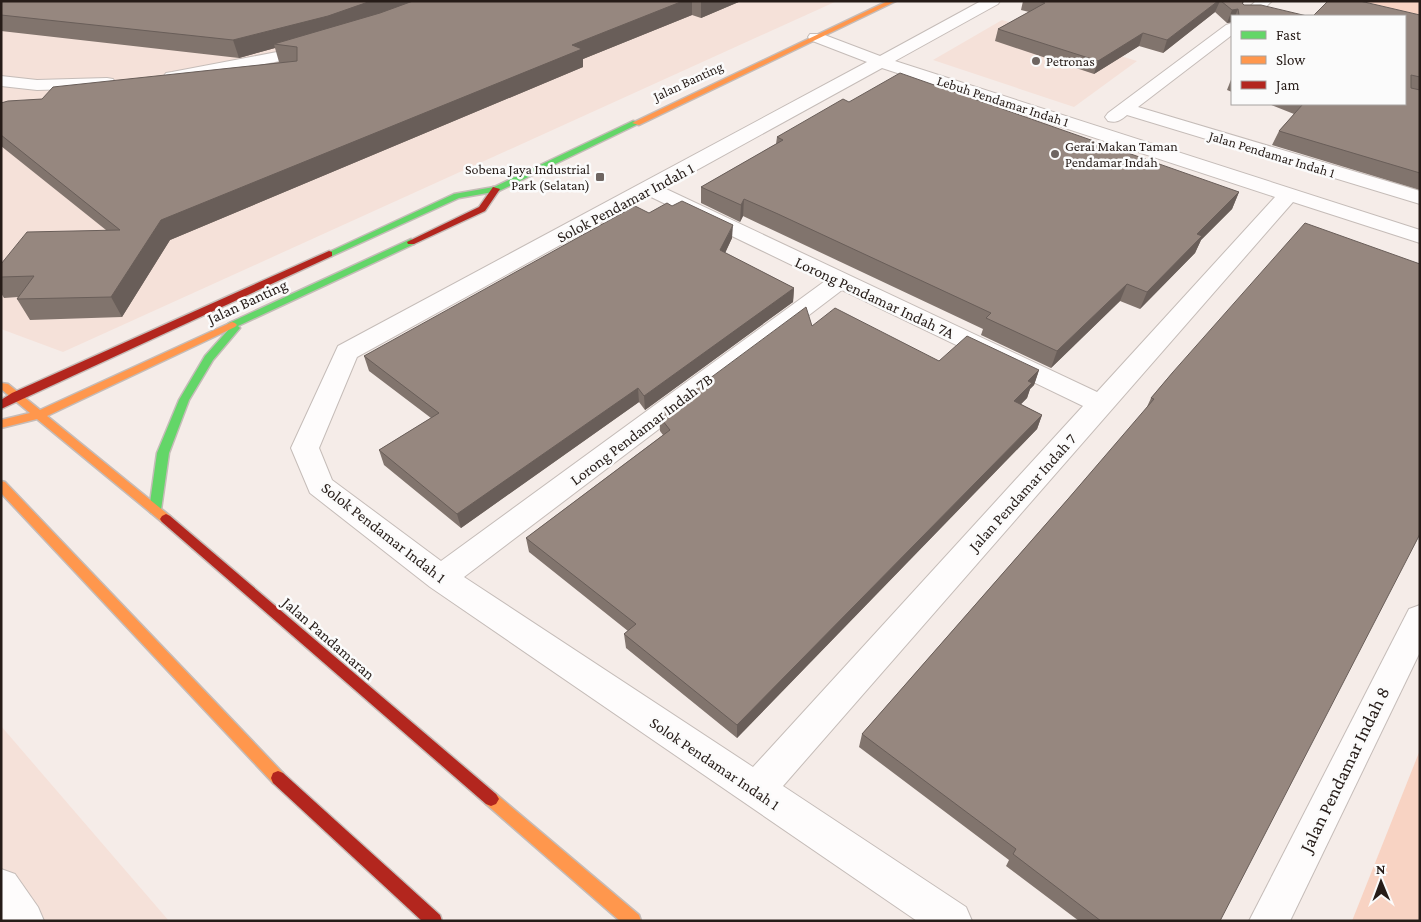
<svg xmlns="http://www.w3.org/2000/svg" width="1421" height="922" viewBox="0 0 1421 922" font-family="'Crimson Pro',serif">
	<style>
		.built { fill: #f5e1d9 }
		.green { fill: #f8d3c3 }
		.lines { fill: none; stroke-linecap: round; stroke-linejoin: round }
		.street-casing { stroke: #c5bcb8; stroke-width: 2 }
		.fast-casing { stroke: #c5bcb8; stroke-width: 3 }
		.slow-casing { stroke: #c5bcb8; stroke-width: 3 }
		.jam-casing { stroke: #c5bcb8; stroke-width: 3 }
		.street { fill: #fefcfc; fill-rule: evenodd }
		.fast { fill: #63d668; fill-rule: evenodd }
		.slow { fill: #ff974d; fill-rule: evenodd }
		.jam { fill: #b3261e; fill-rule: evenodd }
		.wall { fill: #81746d }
		.shaded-wall { fill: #695e59 }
		.building { fill: #96877f; stroke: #695e59 }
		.poi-dot { fill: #6e6561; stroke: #fbfbfb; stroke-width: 2 }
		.labels { text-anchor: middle; stroke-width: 5; stroke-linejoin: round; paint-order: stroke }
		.far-poi-label { font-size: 14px; fill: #261c18; stroke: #fbfbfb; text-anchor: start }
		.far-street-label { font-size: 14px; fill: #261c18; stroke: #fbfbfb }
		.street-label { font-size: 16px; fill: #261c18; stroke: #fbfbfb }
		.near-street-label { font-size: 19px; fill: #261c18; stroke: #fbfbfb }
	</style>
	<rect width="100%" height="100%" fill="#f5ece8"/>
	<g class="built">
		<polygon points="1,1 837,1 63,352 1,329"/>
		<polygon points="1002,20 1137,61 1074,107 933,60"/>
		<polygon points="1,726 169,921 1,921"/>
	</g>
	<g class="green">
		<polygon points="1361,1 1420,1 1420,15"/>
		<polygon points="1420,750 1420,921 1352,921"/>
	</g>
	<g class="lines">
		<defs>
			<g id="street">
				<path d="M981,1H1000L998,4L895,61L1420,230V243L1293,202L783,786L966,907L972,921H917L430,587L310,493L291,448L338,346L867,62L810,40L808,37L810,34H822L880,56ZM882,68L1275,197L1097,392L664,188ZM649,196L825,281L441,561L332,480L319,448L357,357ZM842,290L1083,406L753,767L464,577Z"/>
				<polygon points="1256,1 1272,1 1256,16 1239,16"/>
				<path d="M1232,23V35L1138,107L1420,191V204L1127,115C1120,121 1116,123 1108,121L1105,117L1108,113L1226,25Z"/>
				<polygon points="313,41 319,43 321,46 319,49 280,61 172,82 166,81 163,77 166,73 172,72 277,52"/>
				<polygon points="1,76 37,80 107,78 113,79 116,83 113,87 107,88 37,90 1,86"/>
				<polygon points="1420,605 1420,652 1290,921 1249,921 1409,609"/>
				<polygon points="1,869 15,874 38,907 44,921 1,921"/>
			</g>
			<g id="fast">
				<polygon points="633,121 640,123 499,191 459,198 332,256 326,256 325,254 454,194 494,187"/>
				<polygon points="411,239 415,242 414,244 238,326 240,328 213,360 189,400 169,453 161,510 159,513 151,513 149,510 157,453 179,400 205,356 230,328 227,325 229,323"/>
			</g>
			<g id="slow">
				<polygon points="888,1 896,1 639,125 632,123"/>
				<polygon points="232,322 235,323 237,325 235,327 47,416 170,516 172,519 170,522 162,522 37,419 1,428 1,420 30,413 1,389 1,383 8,384 40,410"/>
				<polygon points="1,481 5,482 283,773 285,778 283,783 278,785 273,783 1,493"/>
				<polygon points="491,792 496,794 639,915 641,921 620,921 486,804 483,799 486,794"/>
			</g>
			<g id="jam">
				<polygon points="493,187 500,189 485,211 414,244 408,244 407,242 479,207"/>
				<polygon points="329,251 332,252 332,256 1,409 1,400 12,393"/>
				<polygon points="166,514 170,516 496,794 499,799 496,804 491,806 486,804 162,522 160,519 162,516"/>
				<polygon points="278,771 283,773 440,915 442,921 422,921 273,783 271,778 273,773"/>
			</g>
		</defs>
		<use href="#street" class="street-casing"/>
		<use href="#fast" class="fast-casing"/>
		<use href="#slow" class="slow-casing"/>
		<use href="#jam" class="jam-casing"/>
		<use href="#street" class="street"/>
		<use href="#fast" class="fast"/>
		<use href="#slow" class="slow"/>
		<use href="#jam" class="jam"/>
	</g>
	<g class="wall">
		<polygon points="1,1 741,1 701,18 692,15 583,59 583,67 170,240 122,317 30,320 17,299 18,297 4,298 1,293 1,264 106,230 1,146 1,103 42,99 281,62 279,62 275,48 239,58 1,31"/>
		<polygon points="1023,1 1244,1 1243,4 1244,5 1307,16 1232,16 1232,22 1227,23 1215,12 1163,53 1139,46 1094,74 995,41 998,29 1029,12 1021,10"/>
		<polygon points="1420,15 1420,190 1272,145 1279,131 1294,114 1269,104 1405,104"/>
		<polygon points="1232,77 1232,92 1227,90"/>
		<polygon points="849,102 1239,192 1232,209 1201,240 1195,253 1140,309 1120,301 1051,368 981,335 983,329 777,232 743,216 740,222 701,203 701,187 776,144 777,137"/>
		<polygon points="649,213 732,238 725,253 794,288 793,302 645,410 639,402 461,528 384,465 379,450 431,418 369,371 364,356"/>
		<polygon points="812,326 939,361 1039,370 1034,385 1030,389 1027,398 1021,404 1042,415 1037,429 737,738 626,648 624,634 628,631 529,552 526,538 663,435 660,431 659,416"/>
		<polygon points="1173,372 1220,921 1079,921 1006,866 1009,860 859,747 862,734 1068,499 1146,409 1151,398"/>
	</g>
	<g class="shaded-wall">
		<polygon points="371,1 424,1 274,44 275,48 239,58 233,40"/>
		<polygon points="683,1 692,1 692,15 583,59 583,67 170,240 122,317 111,297 161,220 572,45"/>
		<polygon points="701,1 741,1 701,18"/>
		<polygon points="1218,1 1220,1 1215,12 1163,53 1167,40"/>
		<polygon points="1238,9 1235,16 1232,16 1232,22 1227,23 1232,10"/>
		<polygon points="1143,33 1139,46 1094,74 1098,61"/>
		<polygon points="1239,192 1232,209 1201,240 1195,253 1140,309 1147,292 1197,234"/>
		<polygon points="744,199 743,216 740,222 741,205"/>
		<polygon points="733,225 732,238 720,264 720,250"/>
		<polygon points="1127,284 1120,301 1051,368 1057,351"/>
		<polygon points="794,288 793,302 645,410 644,396"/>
		<polygon points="1039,370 1034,385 1030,389 1027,398 1010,415 1014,401 1028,381"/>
		<polygon points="638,388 639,402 461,528 457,514"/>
		<polygon points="1042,415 1037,429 737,738 737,725"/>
	</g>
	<g class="building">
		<polygon points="1,1 371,1 328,16 233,40 1,15"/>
		<polygon points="413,1 683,1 572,45 582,49 161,220 111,297 17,299 34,276 1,277 1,264 27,232 120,230 1,135 1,103 8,101 42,99 53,87 297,61 297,47 274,44 380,13"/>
		<polygon points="1038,1 1218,1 1167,40 1143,33 1098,61 998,29 1045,3"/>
		<polygon points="1221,1 1244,1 1242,3 1244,5 1261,5 1307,16 1240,16 1239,15 1238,9 1232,10"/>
		<polygon points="1328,1 1360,1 1420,15 1420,77 1411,75 1411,88 1420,90 1420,173 1279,131 1303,104 1405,104 1405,16 1313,16"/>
		<polygon points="900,73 1239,192 1197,234 1202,236 1147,292 1127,284 1057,351 986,318 991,313 778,214 744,199 741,205 701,187 783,140 777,137 843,99 849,102"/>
		<polygon points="682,201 733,225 720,250 794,288 644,396 638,388 457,514 379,450 439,413 364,356 635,206 649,213 667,203 672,206"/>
		<polygon points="1305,223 1420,264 1420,534 1220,921 1101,921 1013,854 1016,849 862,734 1068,499 1154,399 1151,398 1173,372"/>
		<polygon points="806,307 812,326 835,308 939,361 967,336 1039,370 1028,381 1032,383 1014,401 1042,415 737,725 624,634 636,624 526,538 670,430 659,416"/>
	</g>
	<g class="poi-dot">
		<circle cx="1036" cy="61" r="5"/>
		<circle cx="1055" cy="154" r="5"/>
		<rect x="595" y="172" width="10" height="10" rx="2.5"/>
	</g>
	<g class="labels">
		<g class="far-poi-label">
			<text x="1046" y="66">Petronas</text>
			<text x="1065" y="151">Gerai Makan Taman<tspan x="1065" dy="16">Pendamar Indah</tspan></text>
			<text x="590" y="174" text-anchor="end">Sobena Jaya Industrial<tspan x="590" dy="16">Park (Selatan)</tspan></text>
		</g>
		<g class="far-street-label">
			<text transform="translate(688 81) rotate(-25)" y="5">Jalan Banting</text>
			<text transform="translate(1003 101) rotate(18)" y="5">Lebuh Pendamar Indah 1</text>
			<text transform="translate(1272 154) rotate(17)" y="5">Jalan Pendamar Indah 1</text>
		</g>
		<g class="street-label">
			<text transform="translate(625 202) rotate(-28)" y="6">Solok Pendamar Indah 1</text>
			<text transform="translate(875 297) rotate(25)" y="6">Lorong Pendamar Indah 7A</text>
			<text transform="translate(247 301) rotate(-25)" y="6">Jalan Banting</text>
			<text transform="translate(641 429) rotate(-37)" y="6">Lorong Pendamar Indah 7B</text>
			<text transform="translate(1022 492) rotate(-48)" y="6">Jalan Pendamar Indah 7</text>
			<text transform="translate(384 532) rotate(38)" y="6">Solok Pendamar Indah 1</text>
			<text transform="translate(329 638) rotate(41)" y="6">Jalan Pandamaran</text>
			<text transform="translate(715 763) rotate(34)" y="6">Solok Pendamar Indah 1</text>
		</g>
		<g class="near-street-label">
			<text transform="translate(1344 769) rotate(-64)" y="7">Jalan Pendamar Indah 8</text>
		</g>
	</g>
	<rect width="1421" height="922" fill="none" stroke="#261c18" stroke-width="5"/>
	<rect x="1231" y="15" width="175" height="90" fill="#fbfbfb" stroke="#a6a2a0"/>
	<rect x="1241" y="31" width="25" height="8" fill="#63d668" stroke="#a6a2a0"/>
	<text x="1276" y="40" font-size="15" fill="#261c18">Fast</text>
	<rect x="1241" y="56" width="25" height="8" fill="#ff974d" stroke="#a6a2a0"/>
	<text x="1276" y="65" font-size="15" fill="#261c18">Slow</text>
	<rect x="1241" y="81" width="25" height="8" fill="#b3261e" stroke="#a6a2a0"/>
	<text x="1276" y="90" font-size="15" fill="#261c18">Jam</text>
	<g transform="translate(1381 882) rotate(359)" stroke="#fbfbfb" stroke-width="4" paint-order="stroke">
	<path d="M0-4L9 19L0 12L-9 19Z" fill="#261c18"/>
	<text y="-8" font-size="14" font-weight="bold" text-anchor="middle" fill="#261c18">N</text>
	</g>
</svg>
